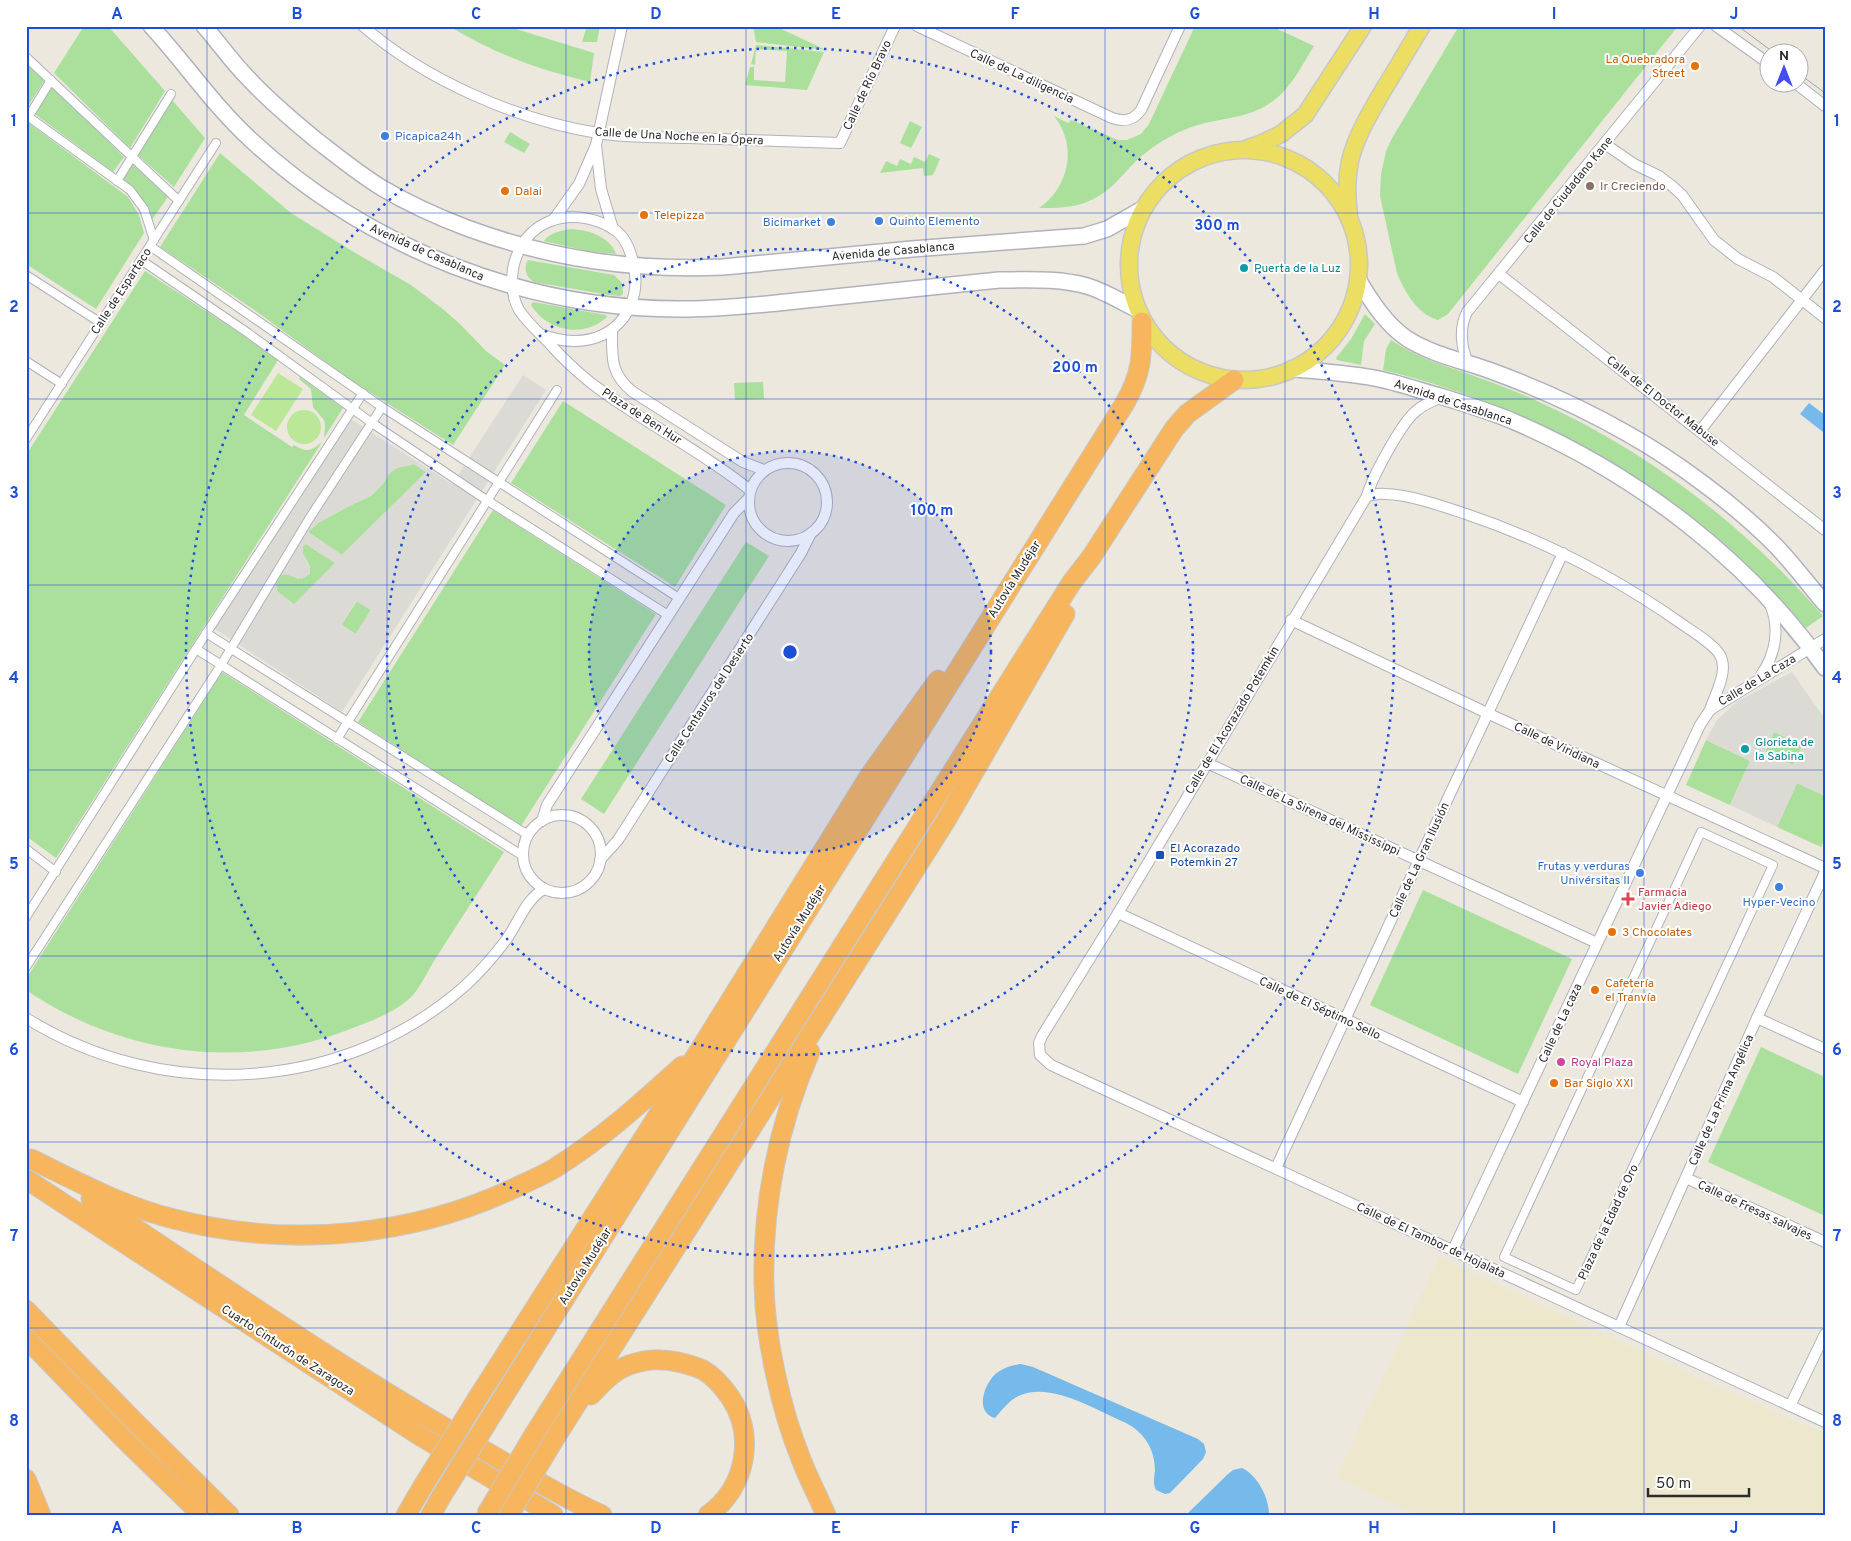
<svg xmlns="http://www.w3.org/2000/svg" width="1851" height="1541" viewBox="0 0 1851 1541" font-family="Overpass,sans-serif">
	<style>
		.education { fill: #ede7ce }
		.green { fill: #aae09c }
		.pitch { fill: #bbe798 }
		.plaza { fill: #dcdad4; fill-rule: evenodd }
		.water { fill: #75baea }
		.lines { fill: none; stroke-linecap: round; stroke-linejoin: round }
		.pedestrian-casing { stroke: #b1b1be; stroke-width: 10 }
		.minor-casing { stroke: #b1b1be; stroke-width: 12 }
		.secondary-casing { stroke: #b1b1be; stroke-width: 18 }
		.primary-casing { stroke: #c8c8c8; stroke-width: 19 }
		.motorway-casing { stroke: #c8c8c8; stroke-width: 21 }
		.pedestrian { stroke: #fff; stroke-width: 8 }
		.minor { stroke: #fff; stroke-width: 10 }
		.secondary { stroke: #fff; stroke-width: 15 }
		.primary { stroke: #ebde63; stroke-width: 16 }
		.motorway { stroke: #f7b55d; stroke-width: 19 }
		.tram { stroke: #a0a0b4; stroke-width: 1 }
		.motorway-bridge-casing { stroke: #c8c8c8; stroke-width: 21; stroke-linecap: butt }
		.motorway-bridge { stroke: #f7b55d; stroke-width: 19 }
		.grid { fill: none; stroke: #1d4ed8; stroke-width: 1; stroke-opacity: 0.55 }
		.ring { fill: none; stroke: #1d4ed8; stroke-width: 2.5; stroke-dasharray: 2.5 5 }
		.food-dot { fill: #e8710a; stroke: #fff; stroke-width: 2 }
		.shop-dot { fill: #3f7fe0; stroke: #fff; stroke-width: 2 }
		.education-dot { fill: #8d6e63; stroke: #fff; stroke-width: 2 }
		.culture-dot { fill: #0f9aa8; stroke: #fff; stroke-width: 2 }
		.transit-dot { fill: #1a4fb4; stroke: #fff; stroke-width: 2 }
		.health-dot { fill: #e0444e; stroke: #fff; stroke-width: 2 }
		.hotel-dot { fill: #d1479c; stroke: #fff; stroke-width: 2 }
		.labels { text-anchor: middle; stroke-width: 4; stroke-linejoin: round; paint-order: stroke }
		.food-label { font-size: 12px; fill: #c56008; stroke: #fff; text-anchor: start }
		.street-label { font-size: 12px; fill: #2b2b2b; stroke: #fff }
		.shop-label { font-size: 12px; fill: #366cbe; stroke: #fff; text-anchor: start }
		.education-label { font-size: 12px; fill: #785e54; stroke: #fff; text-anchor: start }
		.culture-label { font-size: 12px; fill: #0d838f; stroke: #fff; text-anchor: start }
		.transit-label { font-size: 12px; fill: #164399; stroke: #fff; text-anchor: start }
		.health-label { font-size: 12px; fill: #be3a42; stroke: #fff; text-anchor: start }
		.hotel-label { font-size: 12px; fill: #b23c85; stroke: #fff; text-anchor: start }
		.centre { fill: #1d4ed8; stroke: #fff; stroke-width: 2.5 }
		.ring-label { font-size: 15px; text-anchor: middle; font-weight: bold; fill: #1d4ed8; stroke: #fff; stroke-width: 4; stroke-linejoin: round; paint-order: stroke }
		.neatline { fill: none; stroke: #1d4ed8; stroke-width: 2 }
		.grid-label { font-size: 16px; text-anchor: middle; font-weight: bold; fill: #1d4ed8 }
	</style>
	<rect width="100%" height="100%" fill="#ece8dd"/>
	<polygon class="education" points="1439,1257 1690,1374 1825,1434 1825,1515 1418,1515 1336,1478"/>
	<g class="green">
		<polygon points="84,26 108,26 165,91 130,148 54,73"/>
		<path d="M449,26H506L594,53L590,82C539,70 493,53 449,26Z"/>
		<polygon points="587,26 600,26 597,42 582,42"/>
		<polygon points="753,26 775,26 826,50 756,42"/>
		<path d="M1195,26H1271L1314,46C1302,65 1292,87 1273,101C1247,121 1213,117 1184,130C1167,137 1150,148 1136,161C1119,178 1111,192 1087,202C1072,208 1055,208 1039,208C1069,187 1078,146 1054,116L1068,123L1071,120L1118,140H1127L1141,134L1149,124Z"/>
		<path d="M1459,26H1678L1448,314L1438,320C1418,315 1404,291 1397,273L1380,196L1381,174L1386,151L1391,140Z"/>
		<polygon points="756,45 824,52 807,90 745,85 750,67 754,67 754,80 785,82 787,51 756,49 755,65 751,64"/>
		<polygon points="26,62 45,80 26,109"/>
		<polygon points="52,86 124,157 113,172 35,114"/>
		<polygon points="172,100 205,138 174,187 138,155"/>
		<polygon points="26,121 128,197 139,215 144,233 96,309 26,264"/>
		<polygon points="910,121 922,127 911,148 900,143"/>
		<polygon points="510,132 530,144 524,153 504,142"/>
		<polygon points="220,153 291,213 352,251 411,285 444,310 461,325 486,351 505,365 453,445 349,379 253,309 160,247"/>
		<polygon points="929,154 940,159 933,175 924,176 923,168 880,173 886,161 897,166 900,159 911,164 914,157 925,162"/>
		<path d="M131,163L168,197L151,221C143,198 141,193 122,178Z"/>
		<path d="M572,229C589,230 610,237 616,254L587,251L544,241C549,233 562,230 572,229Z"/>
		<path d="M528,260L614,275L622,283L623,294L620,296L609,295L534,282C526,277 523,269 528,260Z"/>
		<path d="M145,271L244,336L278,360L244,415L292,447L294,445C307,453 311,451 322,442L56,858L26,836V455Z"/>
		<path d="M533,302L606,315L607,317C583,339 547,331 531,305Z"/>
		<polygon points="1365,314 1375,324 1364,341 1361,365 1337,360 1336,358 1351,339"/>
		<path d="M1391,340C1414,356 1437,363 1463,372C1488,381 1513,390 1537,401C1648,451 1744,525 1823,616L1806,628C1694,499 1549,410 1383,370L1386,349Z"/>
		<polygon points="300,377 343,408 324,438 325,426 324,420 313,407 311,389 299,379"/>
		<polygon points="763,382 764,399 735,400 734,383"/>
		<polygon points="563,401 726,505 675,587 511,483"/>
		<polygon points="414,464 426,472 342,555 308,532 318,523 349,506 371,496 383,484 390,472 397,468"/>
		<polygon points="493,510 656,614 521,826 358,722"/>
		<polygon points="746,542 769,556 604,814 581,799"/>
		<polygon points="306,544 335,563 294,605 277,591 275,582 279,575 287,574 299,579 303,546"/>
		<polygon points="357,601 371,610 356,634 341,625"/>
		<path d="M222,672L504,852C481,888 457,925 434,961C428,971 418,992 409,999C392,1014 366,1023 345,1031C238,1071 120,1054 26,990V979Z"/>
		<polygon points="1774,732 1803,745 1793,765 1765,752"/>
		<polygon points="1706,740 1750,761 1730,805 1686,785"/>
		<polygon points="1797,783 1825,796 1825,839 1821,847 1777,827"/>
		<polygon points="1423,890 1572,959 1518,1074 1370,1005"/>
		<polygon points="1761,1047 1825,1077 1825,1216 1708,1162"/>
	</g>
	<g class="pitch">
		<polygon points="278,373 303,389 276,431 251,415"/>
		<circle cx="304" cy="427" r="17"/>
	</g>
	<g class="plaza">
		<path d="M523,375L546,390L342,712L215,629L349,418L452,484ZM414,464L421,468L426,472L342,555L308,532L318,523L349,506L371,496L383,484L390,473L397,468ZM306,544L335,563L294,604L277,591L276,580L279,575L284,574L302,579L310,574V566L303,553V546ZM356,601L371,610L356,634L342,625Z"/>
		<path d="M1792,672L1825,719V796L1797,783L1777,827L1730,805L1750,761L1706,740L1717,720L1738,701ZM1774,732L1803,745L1793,765L1765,752Z"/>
	</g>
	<g class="water">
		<polygon points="1809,403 1825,415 1825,430 1823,432 1800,414"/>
		<path d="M1021,1364L1033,1367L1198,1439L1204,1444L1206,1452L1203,1459L1170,1493L1165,1494L1156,1490C1153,1484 1154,1478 1155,1471C1155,1450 1145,1433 1126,1423C1098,1411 1052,1382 1021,1395C1010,1399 1002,1410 995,1418C973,1412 985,1381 998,1372C1005,1367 1013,1365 1021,1364Z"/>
		<path d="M1242,1468C1257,1475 1269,1497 1269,1515H1186L1227,1475L1233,1470Z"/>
	</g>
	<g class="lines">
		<defs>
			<g id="pedestrian">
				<polyline points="26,57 179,201"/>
				<polyline points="26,115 130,190 144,209 154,240"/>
				<polyline points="29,116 51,80"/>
				<polyline points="117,181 171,94"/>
				<polyline points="150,246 382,407 679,598"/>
				<polyline points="141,260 248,333 372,423 488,501 668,615"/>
				<polyline points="26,275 101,323"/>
				<polyline points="26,361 62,384"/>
				<polyline points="26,439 216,143"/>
				<polyline points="206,633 528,835"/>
				<polyline points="196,649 523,856"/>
				<polyline points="337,739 557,390"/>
				<polygon points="1701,832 1773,865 1576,1290 1504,1257"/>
				<polyline points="26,849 56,872"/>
				<polyline points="26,917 196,649 363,393"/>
				<polyline points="26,967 221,665 309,519 382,407"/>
			</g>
			<g id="minor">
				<path d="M363,26C425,80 517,120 598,133C628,138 659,137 689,138C739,140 790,141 840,143L895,26"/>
				<path d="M917,26L1112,118C1124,122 1133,121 1141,110L1180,26"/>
				<polyline points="1716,26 1768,63"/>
				<polyline points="1794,82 1825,106"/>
				<polyline points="1605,144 1634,164 1659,176 1672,186 1682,195 1714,240 1738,259 1773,277 1825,318"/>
				<polyline points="596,145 601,189 613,229"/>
				<polyline points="554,219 579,184 596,145 622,26"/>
				<polyline points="1499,274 1825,530"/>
				<path d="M612,330C612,357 610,374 633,392L743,462L764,470"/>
				<path d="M540,334C551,338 561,341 573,341C617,342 644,304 633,262C630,249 625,235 612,228C570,204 522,220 513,269C511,283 512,297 519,310C527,322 537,331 547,341C564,360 584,379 606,394C653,427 705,454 750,490"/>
				<path d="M1468,363C1461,347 1459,328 1467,312L1700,26"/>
				<path d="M1442,397C1432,401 1422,405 1415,412C1401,424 1372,477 1367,496L1118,913L1042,1036L1039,1043L1040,1055L1051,1065L1825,1422"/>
				<polyline points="1700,431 1825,270"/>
				<circle cx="788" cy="502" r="39"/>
				<path d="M1367,496C1373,495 1379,493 1385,494C1408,494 1445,507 1466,514C1543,540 1613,576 1679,622C1690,630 1713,643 1720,655C1729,671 1715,694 1710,710"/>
				<polyline points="1291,620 1487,713 1825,868"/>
				<path d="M1761,675C1776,654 1780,628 1770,604"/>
				<polyline points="1207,763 1597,943"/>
				<circle cx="562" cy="854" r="39"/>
				<polyline points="542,821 547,805 734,513 749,498"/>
				<polyline points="600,860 618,840 801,553 811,533"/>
				<polyline points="1118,913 1523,1102"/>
				<path d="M26,1018C162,1103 345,1093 466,985C481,971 494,956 506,940C519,922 525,900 544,889"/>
				<polyline points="1757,1018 1825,1049"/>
				<polyline points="1276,1168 1419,860 1563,553"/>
				<polyline points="1686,1178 1825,1242"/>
				<polyline points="1453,1250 1700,725 1710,710 1825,639"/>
				<polyline points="1619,1327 1757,1018 1825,872"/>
				<polyline points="1790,1406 1825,1334"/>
			</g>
			<g id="secondary">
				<path d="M151,26C185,63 213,105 251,140C368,248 527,311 687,309C723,309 760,305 796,301C863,294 931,287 999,280C1028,280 1058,278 1087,286C1104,291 1120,301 1136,309"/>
				<path d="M204,26C219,43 232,62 248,78C268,100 292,120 315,139C337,156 359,174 382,188C409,204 438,217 467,228C551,259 633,271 723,267L912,249L1084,236L1107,229L1144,208"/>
				<path d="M1358,279C1371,301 1385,323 1406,338C1432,355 1465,361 1494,372C1540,389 1586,410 1628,434C1676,461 1734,504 1773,543C1792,562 1808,584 1825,604"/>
				<path d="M1292,369C1319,371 1347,373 1374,378C1396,382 1418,390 1440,396C1465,404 1490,411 1515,422C1637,475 1748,559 1825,668"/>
			</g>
			<g id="primary">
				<polyline points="1248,148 1260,144 1281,134 1305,115 1363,26"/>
				<circle cx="1244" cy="265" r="115"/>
				<path d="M1349,215C1347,196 1346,180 1350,161C1356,136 1371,111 1384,89C1397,68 1409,47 1422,26"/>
			</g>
			<g id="motorway">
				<path d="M810,1052C778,1125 762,1206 764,1285C765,1338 781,1410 801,1459C808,1478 818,1496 826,1515"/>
				<path d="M31,1159C78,1182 124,1207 174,1219C291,1249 417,1237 525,1183C536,1178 548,1173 558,1166C603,1138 642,1102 682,1066"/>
				<polyline points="26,1179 417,1434 553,1515"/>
				<path d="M91,1199C217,1282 342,1369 473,1444C515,1468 557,1495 602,1515"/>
				<polyline points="26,1310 132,1419 229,1515"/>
				<polyline points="26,1338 122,1437 202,1515"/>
				<path d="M591,1395C601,1384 614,1370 629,1365C645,1359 661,1358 678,1362C686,1364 695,1366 703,1370C714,1376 723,1387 730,1397C756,1435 746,1488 708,1515"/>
				<polyline points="477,1399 701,1048 870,775 938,680"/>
				<path d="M495,1410L1125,403C1142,373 1142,356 1142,322"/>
				<polyline points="535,1433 1072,582 1092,556 1174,429 1187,414 1234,380"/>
				<polyline points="552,1443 945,822 1065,614"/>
				<polyline points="26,1479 41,1515"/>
				<polyline points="406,1515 423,1486"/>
				<polyline points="431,1515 441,1497"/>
			</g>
		</defs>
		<use href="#pedestrian" class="pedestrian-casing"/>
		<use href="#minor" class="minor-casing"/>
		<use href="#secondary" class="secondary-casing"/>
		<use href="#primary" class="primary-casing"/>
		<use href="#motorway" class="motorway-casing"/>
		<use href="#pedestrian" class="pedestrian"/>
		<use href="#minor" class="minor"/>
		<use href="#secondary" class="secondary"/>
		<use href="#primary" class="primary"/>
		<use href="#motorway" class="motorway"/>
		<g class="tram">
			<polyline points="1738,26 1773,52"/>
			<polyline points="1798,73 1825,93"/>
		</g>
		<defs>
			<g id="motorway-bridge">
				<polyline points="423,1486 477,1399"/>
				<polyline points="441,1497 495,1410"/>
				<polyline points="486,1515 535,1433"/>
				<polyline points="509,1515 552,1443"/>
			</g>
		</defs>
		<use href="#motorway-bridge" class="motorway-bridge-casing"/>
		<use href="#motorway-bridge" class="motorway-bridge"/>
	</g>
	<path class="grid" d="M207,26V1515M387,26V1515M566,26V1515M746,26V1515M926,26V1515M1105,26V1515M1285,26V1515M1464,26V1515M1644,26V1515M26,213H1825M26,399H1825M26,585H1825M26,770H1825M26,956H1825M26,1142H1825M26,1328H1825"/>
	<circle cx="790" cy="652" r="201" fill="#1d4ed8" fill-opacity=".12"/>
	<g class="ring">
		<circle cx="790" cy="652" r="201"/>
		<circle cx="790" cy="652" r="403"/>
		<circle cx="790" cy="652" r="604"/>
	</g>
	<g class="food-dot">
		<circle cx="1695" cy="66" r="5"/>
		<circle cx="505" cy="191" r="5"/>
		<circle cx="644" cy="215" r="5"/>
		<circle cx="1612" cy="932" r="5"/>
		<circle cx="1595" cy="990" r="5"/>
		<circle cx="1554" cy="1083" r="5"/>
	</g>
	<g class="shop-dot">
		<circle cx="385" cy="136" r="5"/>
		<circle cx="879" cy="221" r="5"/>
		<circle cx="831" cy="222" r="5"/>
		<circle cx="1640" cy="873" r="5"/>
		<circle cx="1779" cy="887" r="5"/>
	</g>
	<circle class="education-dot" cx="1590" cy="186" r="5"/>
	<g class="culture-dot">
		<circle cx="1244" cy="268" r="5"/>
		<circle cx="1745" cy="749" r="5"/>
	</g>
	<rect class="transit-dot" x="1155" y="850" width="10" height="10" rx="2.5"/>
	<path class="health-dot" d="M1625.5 891.5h5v5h5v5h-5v5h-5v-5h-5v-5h5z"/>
	<circle class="hotel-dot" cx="1561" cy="1062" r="5"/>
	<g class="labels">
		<g class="food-label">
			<text x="1685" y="63" text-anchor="end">La Quebradora<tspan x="1685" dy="14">Street</tspan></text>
			<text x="515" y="195">Dalai</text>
			<text x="654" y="219">Telepizza</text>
			<text x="1622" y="936">3 Chocolates</text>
			<text x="1605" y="987">Cafetería<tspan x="1605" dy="14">el Tranvía</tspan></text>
			<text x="1564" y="1087">Bar Siglo XXI</text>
		</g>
		<g class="street-label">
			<text transform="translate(1022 76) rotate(25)" y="4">Calle de La diligencia</text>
			<text transform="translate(867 85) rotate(-65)" y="4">Calle de Río Bravo</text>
			<text transform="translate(679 136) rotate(3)" y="4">Calle de Una Noche en la Ópera</text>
			<text transform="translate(1568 190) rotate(-51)" y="4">Calle de Ciudadano Kane</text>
			<text transform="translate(893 251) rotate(-5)" y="4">Avenida de Casablanca</text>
			<text transform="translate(427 252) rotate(24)" y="4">Avenida de Casablanca</text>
			<text transform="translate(121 291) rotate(-57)" y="4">Calle de Espartaco</text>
			<text transform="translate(1663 401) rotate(38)" y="4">Calle de El Doctor Mabuse</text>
			<text transform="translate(1453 402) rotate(18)" y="4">Avenida de Casablanca</text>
			<text transform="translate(642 416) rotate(33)" y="4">Plaza de Ben Hur</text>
			<text transform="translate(1014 579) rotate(-58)" y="4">Autovía Mudéjar</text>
			<text transform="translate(1757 680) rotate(-31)" y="4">Calle de La Caza</text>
			<text transform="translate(709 698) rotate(-57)" y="4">Calle Centauros del Desierto</text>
			<text transform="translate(1232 720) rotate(-59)" y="4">Calle de El Acorazado Potemkin</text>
			<text transform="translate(1557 745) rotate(25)" y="4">Calle de Viridiana</text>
			<text transform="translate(1320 815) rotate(25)" y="4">Calle de La Sirena del Mississippi</text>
			<text transform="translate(1419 860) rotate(-65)" y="4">Calle de La Gran Ilusión</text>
			<text transform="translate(799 923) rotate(-58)" y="4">Autovía Mudéjar</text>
			<text transform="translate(1320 1008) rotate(25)" y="4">Calle de El Séptimo Sello</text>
			<text transform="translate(1560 1023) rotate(-65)" y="4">Calle de La caza</text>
			<text transform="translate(1721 1100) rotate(-66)" y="4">Calle de La Prima Angélica</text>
			<text transform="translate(1755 1210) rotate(25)" y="4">Calle de Fresas salvajes</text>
			<text transform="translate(1608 1222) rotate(-65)" y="4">Plaza de la Edad de Oro</text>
			<text transform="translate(1431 1240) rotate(25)" y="4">Calle de El Tambor de Hojalata</text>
			<text transform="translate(585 1266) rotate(-58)" y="4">Autovía Mudéjar</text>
			<text transform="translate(288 1350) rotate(33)" y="4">Cuarto Cinturón de Zaragoza</text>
		</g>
		<g class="shop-label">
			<text x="395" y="140">Picapica24h</text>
			<text x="889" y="225">Quinto Elemento</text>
			<text x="821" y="226" text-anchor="end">Bicimarket</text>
			<text x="1630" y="870" text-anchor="end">Frutas y verduras<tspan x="1630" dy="14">Univérsitas II</tspan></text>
			<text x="1779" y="906" text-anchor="middle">Hyper-Vecino</text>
		</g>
		<g class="education-label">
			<text x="1600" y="190">Ir Creciendo</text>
		</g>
		<g class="culture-label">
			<text x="1254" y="272">Puerta de la Luz</text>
			<text x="1755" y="746">Glorieta de<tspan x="1755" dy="14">la Sabina</tspan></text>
		</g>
		<g class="transit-label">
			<text x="1170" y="852">El Acorazado<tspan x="1170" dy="14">Potemkin 27</tspan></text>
		</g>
		<g class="health-label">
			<text x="1638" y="896">Farmacia<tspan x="1638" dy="14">Javier Adiego</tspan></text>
		</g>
		<g class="hotel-label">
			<text x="1571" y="1066">Royal Plaza</text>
		</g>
	</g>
	<circle cx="790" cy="652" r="8" class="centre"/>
	<g class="ring-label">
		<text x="1217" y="230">300 m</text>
		<text x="1075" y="372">200 m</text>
		<text x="932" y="515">100 m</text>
	</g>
	<rect width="1851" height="1541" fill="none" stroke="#ffffff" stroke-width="55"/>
	<g transform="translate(1784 68)"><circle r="24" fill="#ffffff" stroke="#aaaaaa"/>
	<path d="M0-4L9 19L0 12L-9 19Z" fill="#444cf2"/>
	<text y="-8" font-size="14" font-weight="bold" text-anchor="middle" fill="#2b2b2b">N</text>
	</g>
	<path d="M1648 1488v8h101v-8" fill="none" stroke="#2b2b2b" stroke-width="2.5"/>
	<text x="1656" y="1488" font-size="15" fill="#2b2b2b" stroke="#ffffff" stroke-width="4" paint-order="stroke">50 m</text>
	<rect x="28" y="28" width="1796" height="1486" class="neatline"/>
	<g class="grid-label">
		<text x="117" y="19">A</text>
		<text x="297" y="19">B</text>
		<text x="476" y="19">C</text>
		<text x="656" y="19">D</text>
		<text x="836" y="19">E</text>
		<text x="1015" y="19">F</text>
		<text x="1195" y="19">G</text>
		<text x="1374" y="19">H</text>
		<text x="1554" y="19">I</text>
		<text x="1734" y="19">J</text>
		<text x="14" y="126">1</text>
		<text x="1837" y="126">1</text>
		<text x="14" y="312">2</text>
		<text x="1837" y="312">2</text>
		<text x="14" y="498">3</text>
		<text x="1837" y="498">3</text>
		<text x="14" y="683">4</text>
		<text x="1837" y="683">4</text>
		<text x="14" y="869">5</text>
		<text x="1837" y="869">5</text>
		<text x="14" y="1055">6</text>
		<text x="1837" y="1055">6</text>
		<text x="14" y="1241">7</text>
		<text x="1837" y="1241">7</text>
		<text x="14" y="1426">8</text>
		<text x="1837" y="1426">8</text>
		<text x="117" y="1533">A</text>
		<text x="297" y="1533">B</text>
		<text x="476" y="1533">C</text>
		<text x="656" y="1533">D</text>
		<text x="836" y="1533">E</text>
		<text x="1015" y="1533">F</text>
		<text x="1195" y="1533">G</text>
		<text x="1374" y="1533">H</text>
		<text x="1554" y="1533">I</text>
		<text x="1734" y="1533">J</text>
	</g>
</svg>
